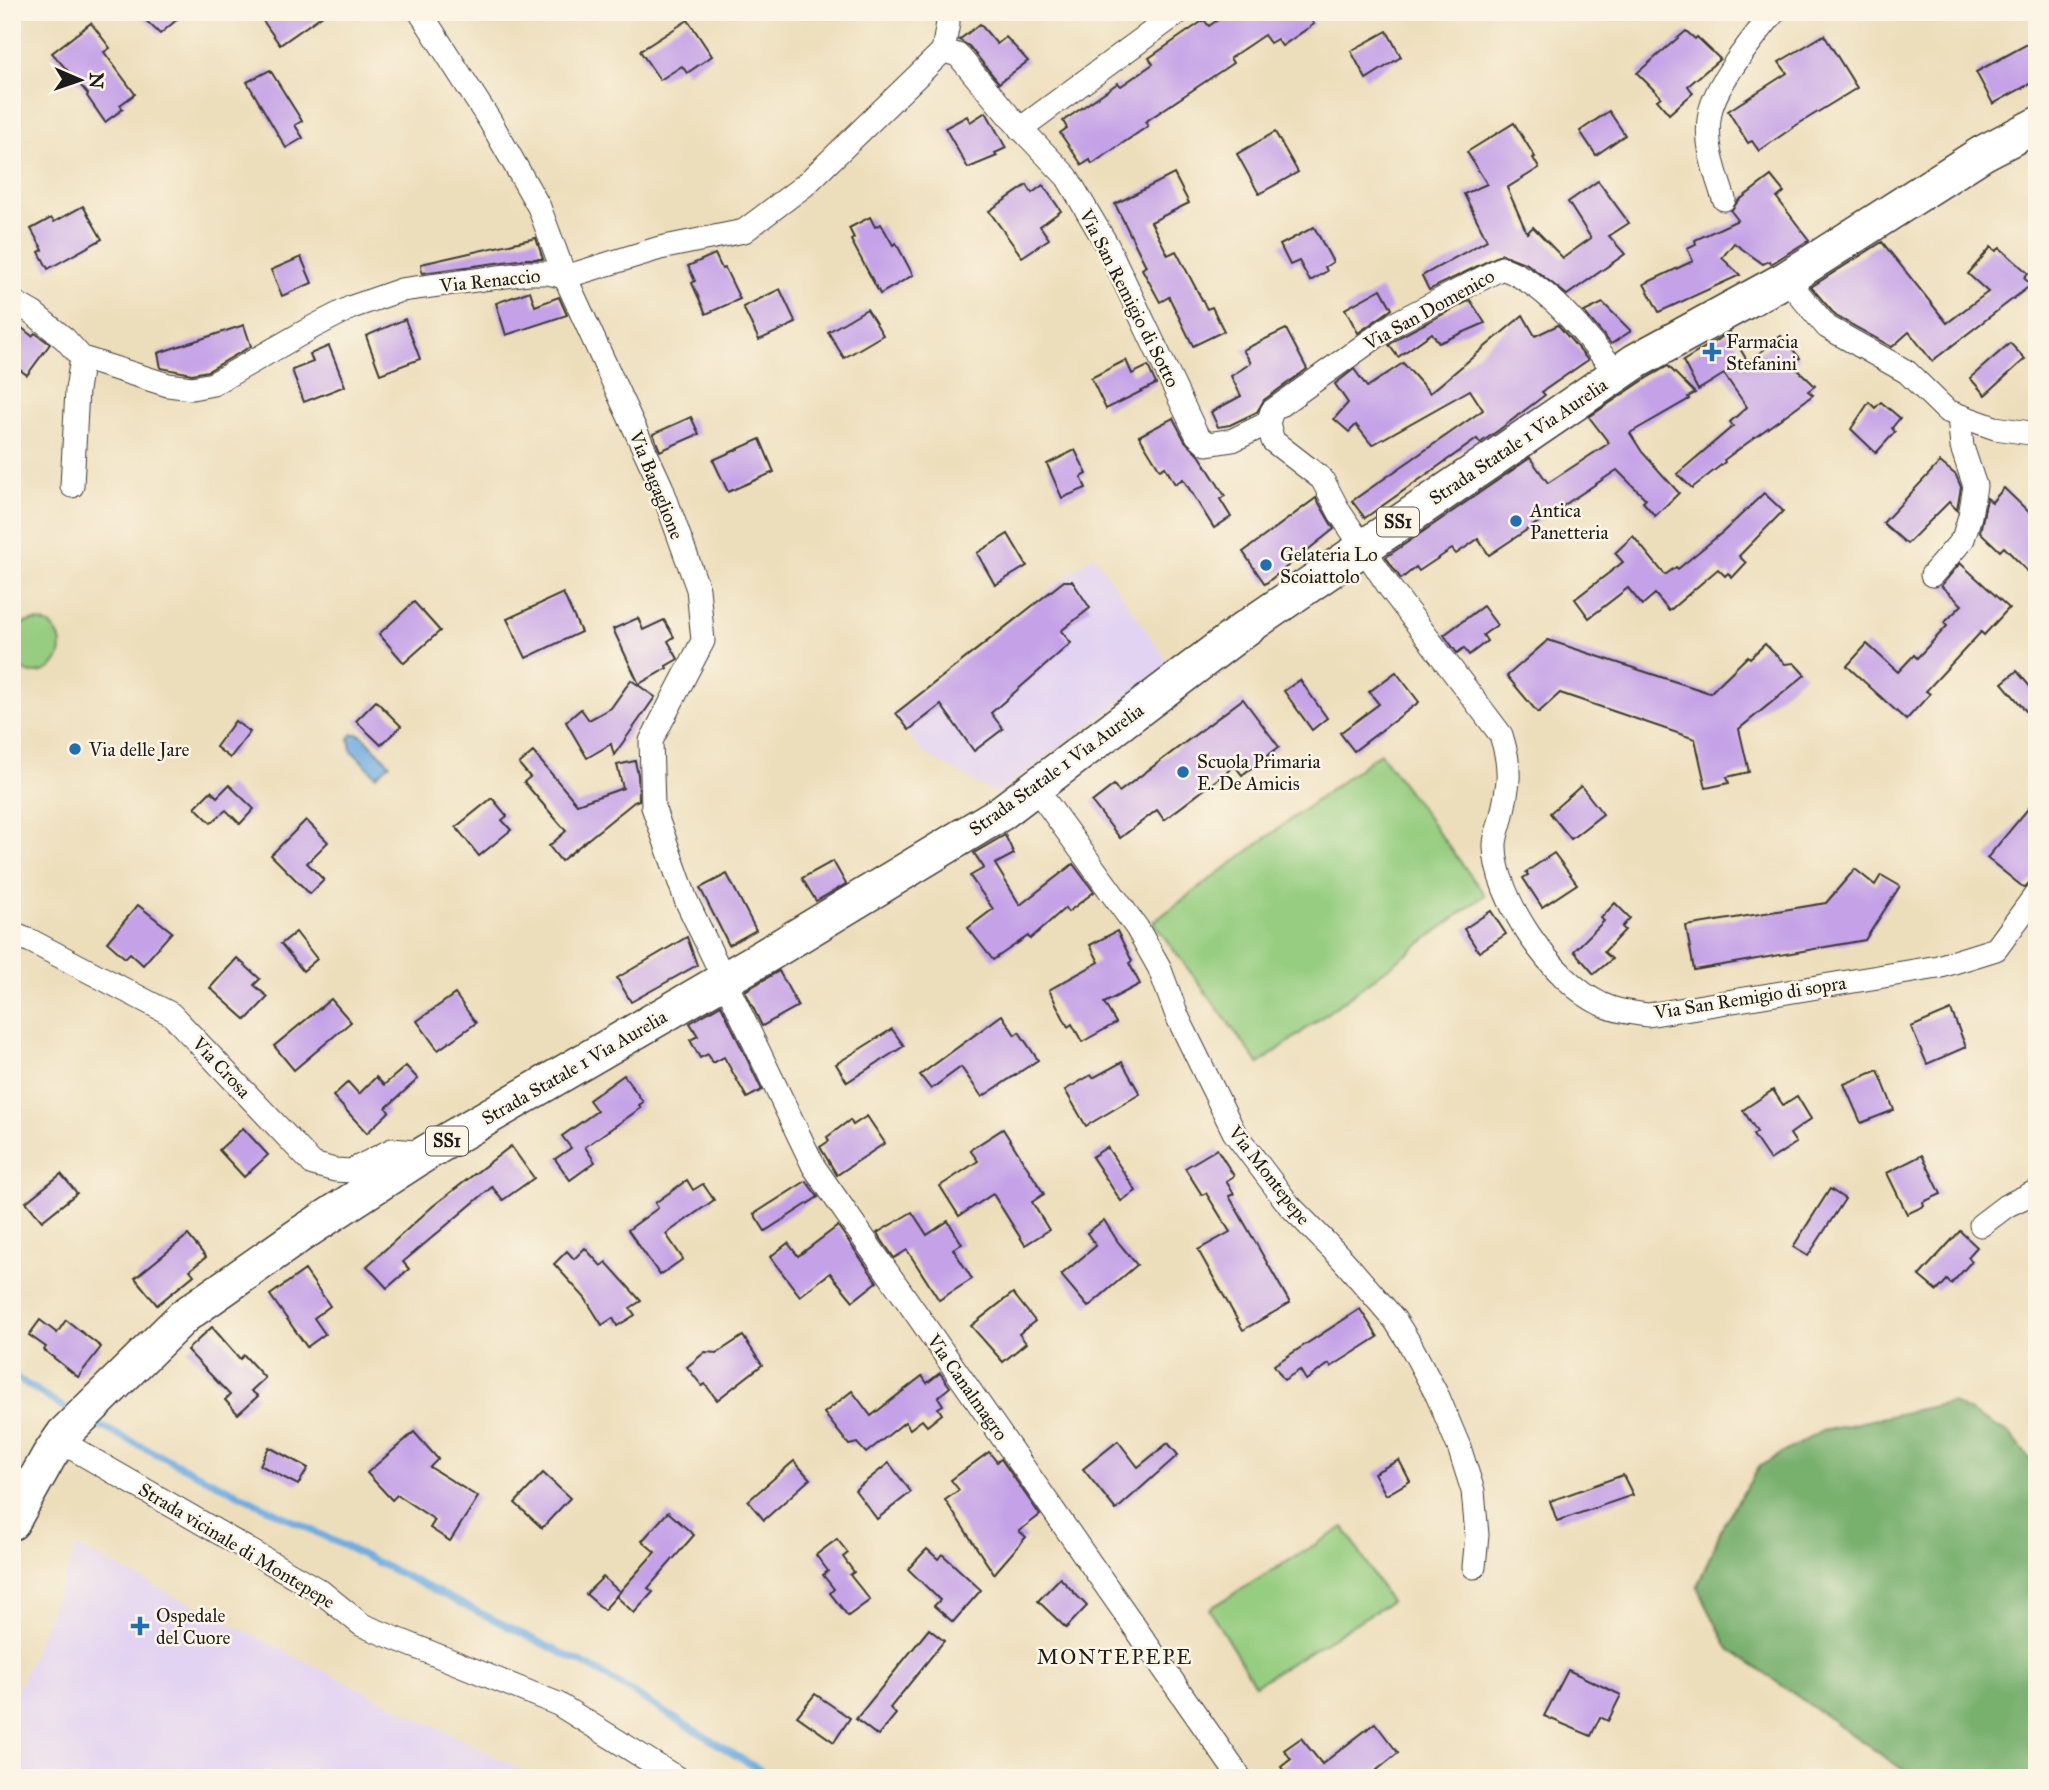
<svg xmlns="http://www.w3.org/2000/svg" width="2049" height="1790" viewBox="0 0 2049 1790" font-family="'IM FELL Great Primer',serif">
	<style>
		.built { fill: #e3d3f2 }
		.green { fill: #96cd80; stroke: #59744e; stroke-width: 2 }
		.forest { fill: #78b06e; stroke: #4a6645; stroke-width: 2 }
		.water { fill: #6fade1; stroke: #46647e; stroke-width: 2 }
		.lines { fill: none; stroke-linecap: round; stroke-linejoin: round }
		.stream { stroke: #6fade1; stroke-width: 7 }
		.building { fill: #c5a2e7 }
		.minor-casing { stroke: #3b3934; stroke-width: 25 }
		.primary-casing { stroke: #3b3934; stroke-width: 38 }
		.minor { stroke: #fff; stroke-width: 23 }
		.primary { stroke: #fff; stroke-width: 35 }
		.poi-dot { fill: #1f6fb2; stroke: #fcf5e5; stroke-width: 2.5 }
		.labels { text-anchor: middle; stroke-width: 5; stroke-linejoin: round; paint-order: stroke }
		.shield { fill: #fcf5e5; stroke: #5f5d58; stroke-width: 2 }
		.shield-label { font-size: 18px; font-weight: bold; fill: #1c1c1c }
		.street-label { font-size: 19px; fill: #1c1c1c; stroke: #fcf5e5 }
		.poi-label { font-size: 19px; fill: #1c1c1c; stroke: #fcf5e5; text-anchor: start }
		.neighbourhood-label { font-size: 21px; letter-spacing: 2px; fill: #1c1c1c; stroke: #fcf5e5 }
	</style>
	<rect width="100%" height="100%" fill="#fcf5e5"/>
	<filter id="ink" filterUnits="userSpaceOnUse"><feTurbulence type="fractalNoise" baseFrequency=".0143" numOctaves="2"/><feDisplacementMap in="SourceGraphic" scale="14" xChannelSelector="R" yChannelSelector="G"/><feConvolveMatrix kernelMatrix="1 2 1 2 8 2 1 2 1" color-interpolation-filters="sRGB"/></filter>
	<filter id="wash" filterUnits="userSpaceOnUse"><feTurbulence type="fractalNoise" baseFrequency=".00686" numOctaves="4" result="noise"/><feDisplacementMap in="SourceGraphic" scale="28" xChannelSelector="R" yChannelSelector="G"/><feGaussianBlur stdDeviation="1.57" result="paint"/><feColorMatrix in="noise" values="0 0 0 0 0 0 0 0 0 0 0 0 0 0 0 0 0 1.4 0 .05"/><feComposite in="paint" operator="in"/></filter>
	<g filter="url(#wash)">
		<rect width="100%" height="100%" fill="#eddebb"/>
		<g class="built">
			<polygon points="1094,555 1170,665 996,794 922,752 892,714"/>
			<polygon points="77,1547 538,1778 12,1778 12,1704"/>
		</g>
		<g class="green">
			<circle cx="35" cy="647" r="26"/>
			<polygon points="1380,753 1485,895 1259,1064 1153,922"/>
			<polygon points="1344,1527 1390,1602 1255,1685 1209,1609"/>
		</g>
		<polygon class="forest" points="1952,1402 2011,1435 2037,1468 2037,1778 1915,1778 1729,1649 1697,1587 1724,1523 1760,1466 1822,1431"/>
		<polygon class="water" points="353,734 359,734 364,737 390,764 376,776 351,750 349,738"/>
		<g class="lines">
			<g class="stream">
				<polyline points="12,1375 71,1412"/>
				<polyline points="92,1422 594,1669 773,1778"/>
			</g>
		</g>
		<g id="blocks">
			<g class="building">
				<polygon points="137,12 186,12 160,34"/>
				<polygon points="257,12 327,12 280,45"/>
				<polygon points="1229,12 1305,12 1314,24 1282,46 1277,39 1270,43 1264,35 1230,58 1233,63 1145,122 1148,126 1092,164 1090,160 1082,165 1060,133 1067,128 1063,121 1118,83 1121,86 1153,64 1149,58 1204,20 1209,26"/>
				<polygon points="688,20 712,56 687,73 682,66 660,80 640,51"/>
				<polygon points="91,23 110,48 104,52 135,94 120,105 123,109 105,122 87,96 88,94 52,53"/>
				<polygon points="980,24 997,44 1006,37 1028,61 999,83 969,46 959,40"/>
				<polygon points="1387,31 1401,57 1366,79 1351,51"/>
				<polygon points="1686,31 1695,39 1697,37 1720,59 1688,86 1693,93 1669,114 1657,100 1661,97 1637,73"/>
				<polygon points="1824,35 1857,88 1795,126 1759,151 1752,141 1748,143 1728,111 1787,73 1779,62"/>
				<polygon points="2031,42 2037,52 2037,80 1993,104 1976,72"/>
				<polygon points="270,70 302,121 295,125 303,138 286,148 247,82"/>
				<polygon points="1609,111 1625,135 1596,155 1580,131"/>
				<polygon points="986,112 1006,148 995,153 997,156 968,168 945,128 967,116 970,122"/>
				<polygon points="1514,123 1535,157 1533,158 1539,168 1507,188 1527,233 1533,227 1563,258 1591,238 1568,202 1598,181 1629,223 1609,236 1625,254 1567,295 1527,264 1502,254 1429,290 1422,276 1487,240 1464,194 1487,184 1467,152"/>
				<polygon points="1275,132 1298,172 1259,194 1237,154"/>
				<polygon points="1174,174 1189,203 1151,222 1168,255 1176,251 1207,309 1212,307 1224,331 1193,346 1169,297 1160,302 1142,269 1146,266 1115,204"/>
				<polygon points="1771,176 1784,192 1777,198 1809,240 1771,264 1769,261 1763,264 1734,243 1722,258 1740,275 1659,312 1644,284 1693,261 1687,248 1696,244 1695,240 1738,220 1731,211 1738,201"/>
				<polygon points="1027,185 1032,193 1043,185 1061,211 1040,226 1049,239 1022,257 989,211"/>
				<polygon points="83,206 102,239 48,269 39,252 43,250 31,229 51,218 54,222"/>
				<polygon points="870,217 875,227 881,224 893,245 896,243 913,275 880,294 851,240 854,238 849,228"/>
				<polygon points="1314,227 1333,262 1325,267 1327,271 1310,281 1299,261 1290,265 1280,245"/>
				<polygon points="536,238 543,259 526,259 422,273 421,264"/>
				<polygon points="1882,242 1947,323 1988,292 1968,274 1991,247 1996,251 2000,248 2028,273 2024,278 2031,285 1932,361 1909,332 1892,347 1836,316 1811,287"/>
				<polygon points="715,254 722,269 725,268 740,299 706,314 692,283 695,281 688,266"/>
				<polygon points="301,257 312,283 282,296 271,270"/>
				<polygon points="780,289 796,323 759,340 743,307"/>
				<polygon points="1381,289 1392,309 1358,333 1345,309"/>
				<polygon points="530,291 535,306 559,297 567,315 506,335 496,303"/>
				<polygon points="1470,300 1485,323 1439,343 1432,333 1398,357 1389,345 1401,336"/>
				<polygon points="1603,303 1631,331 1611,344 1584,312"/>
				<polygon points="867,309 883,335 844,358 828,332"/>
				<polygon points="1523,315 1535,336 1558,325 1588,360 1542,392 1545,395 1499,430 1480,443 1477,439 1365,518 1352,501 1483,410 1470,390 1372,445 1356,425 1349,432 1334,419 1348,403 1335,384 1354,369 1367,387 1403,363 1430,393"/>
				<polygon points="405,319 420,359 380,374 366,336"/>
				<polygon points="12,320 32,336 35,333 50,344 27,375 12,364"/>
				<polygon points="244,325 251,346 208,371 192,374 161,368 158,353"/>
				<polygon points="1286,329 1307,369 1264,400 1257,412 1230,425 1218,427 1211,412 1241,396 1231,376 1251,363 1243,350"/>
				<polygon points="1730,332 1748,362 1781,336 1800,358 1792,364 1815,386 1808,391 1813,395 1724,460 1725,462 1692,488 1677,474 1733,426 1730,422 1747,407 1724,374 1698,390 1683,361"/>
				<polygon points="2010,343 2025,359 1985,395 1970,378"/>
				<polygon points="329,346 345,386 304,402 292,370 313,362 310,354"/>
				<polygon points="1126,360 1132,374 1148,366 1156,384 1106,409 1091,378"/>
				<polygon points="1668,366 1695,393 1688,397 1689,399 1630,433 1642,452 1679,493 1655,516 1643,502 1646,499 1617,470 1489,555 1478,539 1456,554 1452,549 1419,571 1416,567 1401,579 1386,557 1530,458 1548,483 1609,443 1589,417 1647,378"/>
				<polygon points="1869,402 1875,408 1881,402 1900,418 1892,428 1895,432 1876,453 1851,429"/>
				<polygon points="691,417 699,434 660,451 653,434"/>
				<polygon points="1173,418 1185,441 1199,455 1225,496 1220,499 1231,517 1214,528 1183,479 1175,484 1165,467 1160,470 1139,436"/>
				<polygon points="760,439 774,472 728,492 713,460"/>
				<polygon points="1075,450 1087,474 1081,477 1086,488 1062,498 1047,464"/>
				<polygon points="1940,462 1956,475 1961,487 1957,510 1949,502 1907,544 1883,523"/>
				<polygon points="2004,488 2037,520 2037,581 2004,547 2000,551 1980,532 1987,498 1992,502"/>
				<polygon points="1764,493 1783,511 1739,556 1746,563 1732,578 1728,573 1725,576 1718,569 1669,611 1655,594 1642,605 1628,588 1589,618 1575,599 1623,562 1615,553 1633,536 1665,575 1676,567 1678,569 1724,531"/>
				<polygon points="1316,498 1334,529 1265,584 1243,552"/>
				<polygon points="1008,534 1027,566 995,585 977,553"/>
				<polygon points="1960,563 2009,608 1984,635 1981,632 1926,691 1930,694 1906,720 1847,666 1867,644 1898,672 1914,655 1917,658 1947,626 1944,623 1962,605 1941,586"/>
				<polygon points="1064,581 1072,581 1090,608 1061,631 1071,643 991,713 1003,729 974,751 941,705 909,730 896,713"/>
				<polygon points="563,593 581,632 526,658 507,619"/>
				<polygon points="414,602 440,631 404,663 379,634"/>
				<polygon points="1483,606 1497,625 1483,635 1487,641 1469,655 1464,648 1457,653 1444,635"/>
				<polygon points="638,618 643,630 664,620 674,637 668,641 678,659 666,666 667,668 639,684 613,629"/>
				<polygon points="1548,640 1710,693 1748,656 1750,658 1765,644 1785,664 1794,663 1805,675 1739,729 1749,772 1727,777 1729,783 1706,788 1695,739 1560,693 1538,713 1507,676"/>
				<polygon points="2017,671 2037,695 2037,724 2002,683"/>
				<polygon points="1396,672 1419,702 1354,751 1340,733 1379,704 1369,692"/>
				<polygon points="631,680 655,697 614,755 611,744 587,758 566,722 581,709 589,720 611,708"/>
				<polygon points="1300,680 1327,718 1312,730 1284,691"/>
				<polygon points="1243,699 1279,747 1242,775 1235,766 1164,820 1157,810 1120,838 1092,802 1114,785 1119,792"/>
				<polygon points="376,701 401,726 381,745 356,721"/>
				<polygon points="235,721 250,732 230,758 216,747"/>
				<polygon points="533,752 577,804 623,788 617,765 635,761 638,775 639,800 634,802 561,861 549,846 566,831 524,782 530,777 519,764"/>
				<polygon points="229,785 254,809 240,824 226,810 211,823 195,807 211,791 217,797"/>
				<polygon points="1581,786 1603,814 1571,839 1550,813"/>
				<polygon points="492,798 507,816 502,820 511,830 479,856 456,827"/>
				<polygon points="2037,798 2037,879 2031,881 2024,888 1987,858"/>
				<polygon points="306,820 328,842 307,863 324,880 310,894 271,855"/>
				<polygon points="1005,835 1014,854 995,864 1020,905 1073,864 1094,892 1068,912 1065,908 1030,939 1028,936 993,960 968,928 993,909 970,876 984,868 974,853"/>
				<polygon points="1554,853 1577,884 1542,907 1523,878 1528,875 1526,872"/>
				<polygon points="833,861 846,884 816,901 802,878"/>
				<polygon points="1855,869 1875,885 1881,875 1900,886 1865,940 1694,970 1686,926 1826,903"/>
				<polygon points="727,874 756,930 729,945 700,888"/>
				<polygon points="1615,903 1630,918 1622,927 1625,930 1604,952 1612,959 1594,974 1574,951 1604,921 1601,918"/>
				<polygon points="138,905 172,932 143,965 130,953 125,958 107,942"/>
				<polygon points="1491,911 1506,934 1479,952 1464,929"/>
				<polygon points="1117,931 1132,961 1129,963 1140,984 1104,1003 1116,1023 1082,1042 1072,1024 1068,1027 1049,990 1099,962 1090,945"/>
				<polygon points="296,932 317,959 303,971 281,944"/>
				<polygon points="687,937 697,965 631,1002 617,978"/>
				<polygon points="237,958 260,979 254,985 268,997 246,1020 210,988"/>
				<polygon points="779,971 798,1006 762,1026 745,991"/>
				<polygon points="455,994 476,1023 438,1050 417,1021"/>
				<polygon points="331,999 351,1022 294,1070 274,1046"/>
				<polygon points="721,1005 762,1090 747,1098 724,1057 713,1063 708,1054 700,1058 690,1040 698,1036 690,1023"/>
				<polygon points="1951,1010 1966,1047 1927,1064 1911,1027"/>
				<polygon points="1002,1015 1015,1035 1019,1032 1038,1060 982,1097 961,1067 931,1089 920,1075"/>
				<polygon points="892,1029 904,1046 847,1082 836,1064"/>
				<polygon points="1122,1062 1140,1094 1086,1126 1065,1090 1091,1075 1093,1078"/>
				<polygon points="406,1066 418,1079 386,1108 389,1112 367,1133 333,1096 348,1082 359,1094 376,1077 384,1085"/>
				<polygon points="1878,1070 1894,1110 1861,1123 1844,1084"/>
				<polygon points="624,1075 643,1102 639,1105 641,1108 585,1147 595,1162 570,1180 555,1159 571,1148 562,1136 597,1111 589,1100"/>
				<polygon points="1773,1090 1783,1105 1797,1096 1811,1119 1790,1134 1796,1143 1770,1160 1753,1135 1757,1132 1743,1110"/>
				<polygon points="867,1116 885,1143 837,1175 820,1147 829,1141 827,1137 850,1120 853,1125"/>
				<polygon points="243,1128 268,1155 244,1177 219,1150"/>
				<polygon points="1003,1129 1044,1194 1032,1202 1049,1230 1025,1245 993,1194 959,1216 940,1186 978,1161 970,1150"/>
				<polygon points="511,1146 534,1178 503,1200 492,1187 403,1262 409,1269 387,1288 367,1266 433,1206"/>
				<polygon points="1107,1147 1136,1191 1121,1201 1092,1157"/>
				<polygon points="1217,1149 1234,1176 1226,1181 1234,1194 1229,1196 1290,1303 1243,1330 1198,1250 1230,1232 1206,1193 1202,1195 1185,1168"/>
				<polygon points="1922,1155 1941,1194 1923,1202 1924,1206 1907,1214 1887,1173"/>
				<polygon points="61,1174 77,1193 42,1221 26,1202"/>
				<polygon points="687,1180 693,1190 703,1184 714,1200 666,1234 683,1259 660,1275 628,1230 658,1208 655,1203"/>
				<polygon points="806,1181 818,1197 765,1231 754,1214"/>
				<polygon points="1830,1189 1845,1199 1808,1256 1793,1247"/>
				<polygon points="912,1212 927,1235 948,1221 962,1244 953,1249 972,1279 939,1300 907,1250 894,1258 877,1233"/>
				<polygon points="1104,1220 1118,1242 1137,1265 1088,1307 1061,1275 1096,1246 1087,1233"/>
				<polygon points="838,1226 877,1282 853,1301 830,1273 800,1296 770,1257 788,1243 798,1256"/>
				<polygon points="1960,1231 1977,1247 1968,1257 1972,1261 1951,1284 1947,1280 1937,1291 1919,1276"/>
				<polygon points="188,1235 206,1257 190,1270 194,1275 157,1305 135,1278"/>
				<polygon points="585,1248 601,1266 606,1262 641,1301 630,1308 635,1315 617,1326 613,1318 602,1325 585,1298 554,1264 567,1251 574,1259"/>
				<polygon points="305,1270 330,1306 314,1318 325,1334 307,1347 270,1295"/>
				<polygon points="1013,1293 1035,1321 1019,1334 1026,1343 1003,1362 971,1326"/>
				<polygon points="1360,1309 1378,1337 1331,1367 1329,1364 1306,1380 1300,1370 1284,1380 1274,1365"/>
				<polygon points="40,1320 57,1333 66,1320 101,1347 78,1377 44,1350 46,1347 29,1335"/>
				<polygon points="212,1327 240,1359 244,1355 265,1378 251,1391 258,1396 238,1414 225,1400 230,1395 187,1350"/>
				<polygon points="743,1336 762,1365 717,1400 705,1384 702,1386 687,1367 705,1352 717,1353"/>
				<polygon points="940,1373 950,1387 938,1397 943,1405 938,1408 942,1414 927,1426 922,1420 910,1429 905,1422 866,1453 857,1443 849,1445 824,1413 852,1391 871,1416 922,1376 927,1383"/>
				<polygon points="414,1432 438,1459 430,1467 478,1497 450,1541 430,1528 435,1520 397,1495 392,1500 367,1473"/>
				<polygon points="1118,1441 1138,1467 1168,1443 1178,1455 1116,1510 1083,1469"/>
				<polygon points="269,1447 308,1468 298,1485 260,1465"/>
				<polygon points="989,1452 997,1462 1001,1459 1040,1515 1019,1531 1026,1537 994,1574 945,1500 959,1490 951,1480"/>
				<polygon points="1399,1460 1410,1481 1386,1495 1374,1473"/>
				<polygon points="794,1461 810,1479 764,1520 748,1501"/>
				<polygon points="889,1463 911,1492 877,1519 855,1490"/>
				<polygon points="543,1473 570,1498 542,1528 515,1503"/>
				<polygon points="1623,1475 1633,1495 1557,1521 1550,1501"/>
				<polygon points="668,1512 694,1535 648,1588 653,1592 634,1613 616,1596 655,1552 642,1541"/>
				<polygon points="837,1539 848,1553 843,1557 854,1572 850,1575 870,1600 848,1616 830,1593 834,1589 823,1575 828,1571 816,1555"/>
				<polygon points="927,1549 938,1559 942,1554 981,1590 953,1622 934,1606 940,1600 908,1569"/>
				<polygon points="603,1577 620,1592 604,1610 586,1594"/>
				<polygon points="1060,1578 1087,1606 1066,1628 1038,1601"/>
				<polygon points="929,1629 944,1641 890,1708 896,1714 878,1736 856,1719"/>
				<polygon points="1568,1670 1621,1695 1608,1721 1600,1717 1591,1736 1544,1716"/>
				<polygon points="815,1694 850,1718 834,1742 797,1716"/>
				<polygon points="1375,1723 1398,1753 1367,1778 1289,1778 1281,1767 1291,1759 1284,1750 1301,1738 1322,1764"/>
			</g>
		</g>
	</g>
	<g filter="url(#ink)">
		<use href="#blocks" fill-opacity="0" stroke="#3b3934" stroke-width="2"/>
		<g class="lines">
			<defs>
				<g id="minor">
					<polyline points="420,12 490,121 539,207 565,277 661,486 698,589 703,641 651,741 653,807 686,900 814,1167 1240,1778"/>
					<polyline points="943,51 958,55 1009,116 1067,177 1107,245 1197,435 1207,444 1233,440 1268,423"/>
					<polyline points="1020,129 1179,12"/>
					<path d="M1724,199C1715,172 1704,142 1710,113C1715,84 1755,36 1774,12"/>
					<polyline points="1786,279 1827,327 1907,372 1947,411 1995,428 2037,434"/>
					<polyline points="12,301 33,313 65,339 82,358 168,385 192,388 213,384 313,327 352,307 401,290 528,273 548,273 565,277 660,248 744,231 805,185 943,51 948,23 945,12"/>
					<path d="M1268,423L1273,441L1322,479L1340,513L1390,588L1501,735C1512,769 1509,785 1501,819C1499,827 1495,837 1495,845C1494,898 1554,982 1601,1004C1615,1011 1632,1013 1648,1015L1938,967L1996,949L2037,893"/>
					<path d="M1268,423L1272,411L1394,324L1502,268C1551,286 1585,336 1618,374"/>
					<polyline points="72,486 77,390 82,358"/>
					<polyline points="1932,575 1963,539 1970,516 1975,486 1962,447 1959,416"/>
					<polyline points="1035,787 1137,928 1159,967 1178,1018 1234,1132 1289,1205 1343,1260 1395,1320 1410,1344 1438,1397 1459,1447 1473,1491 1477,1535 1474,1567"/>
					<polyline points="12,934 31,941 171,1014 313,1164 335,1170 351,1171 392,1150 426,1153"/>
					<polyline points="1981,1225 2006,1206 2037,1191"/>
					<polyline points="60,1441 320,1591 362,1625 558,1704 677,1778"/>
				</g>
				<polyline id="primary" points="12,1522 49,1456 64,1434 184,1316 301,1234 426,1153 765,956 1001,813 1246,628 1636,361 1786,279 1983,153 2037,125"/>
			</defs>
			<use href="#minor" class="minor-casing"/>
			<use href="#primary" class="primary-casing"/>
			<use href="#minor" class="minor"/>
			<use href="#primary" class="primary"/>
		</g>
	</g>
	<g class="poi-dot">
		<path d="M1708.5 341.5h7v7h7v7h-7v7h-7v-7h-7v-7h7z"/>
		<circle cx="1516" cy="521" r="7"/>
		<circle cx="1266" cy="565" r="7"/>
		<circle cx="75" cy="749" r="7"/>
		<circle cx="1183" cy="772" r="7"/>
		<path d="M136.5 1615.5h7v7h7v7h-7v7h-7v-7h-7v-7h7z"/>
	</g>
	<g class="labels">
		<g class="shield">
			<rect x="1377" y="507.5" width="42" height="29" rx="5"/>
			<rect x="426" y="1126.5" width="42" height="29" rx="5"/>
		</g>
		<g class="shield-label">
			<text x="1398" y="528">SS1</text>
			<text x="447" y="1147">SS1</text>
		</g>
		<g class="street-label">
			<text transform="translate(490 280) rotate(-6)" y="7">Via Renaccio</text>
			<text transform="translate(1130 298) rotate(63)" y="7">Via San Remigio di Sotto</text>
			<text transform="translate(1429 309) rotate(-29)" y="7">Via San Domenico</text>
			<text transform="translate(1518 441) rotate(-34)" y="7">Strada Statale 1 Via Aurelia</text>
			<text transform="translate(657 485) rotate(68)" y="7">Via Bagaglione</text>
			<text transform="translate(1056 769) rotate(-36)" y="7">Strada Statale 1 Via Aurelia</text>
			<text transform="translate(1750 997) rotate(-9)" y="7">Via San Remigio di sopra</text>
			<text transform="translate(222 1067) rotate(47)" y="7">Via Crosa</text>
			<text transform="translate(574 1067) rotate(-30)" y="7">Strada Statale 1 Via Aurelia</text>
			<text transform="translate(1270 1175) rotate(52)" y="7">Via Montepepe</text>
			<text transform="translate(968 1387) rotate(55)" y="7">Via Canalmagro</text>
			<text transform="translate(237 1545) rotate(31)" y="7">Strada vicinale di Montepepe</text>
		</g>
		<g class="poi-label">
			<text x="1726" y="348">Farmacia<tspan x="1726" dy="22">Stefanini</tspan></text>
			<text x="1530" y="517">Antica<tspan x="1530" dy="22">Panetteria</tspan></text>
			<text x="1280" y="561">Gelateria Lo<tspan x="1280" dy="22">Scoiattolo</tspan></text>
			<text x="89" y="756">Via delle Jare</text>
			<text x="1197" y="768">Scuola Primaria<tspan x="1197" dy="22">E. De Amicis</tspan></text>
			<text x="156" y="1622">Ospedale<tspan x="156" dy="22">del Cuore</tspan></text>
		</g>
		<g class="neighbourhood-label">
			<text x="1115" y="1664">MONTEPEPE</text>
		</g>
	</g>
	<rect width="2049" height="1790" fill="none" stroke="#fcf5e5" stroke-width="42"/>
	<g transform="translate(80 80) rotate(92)" stroke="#fcf5e5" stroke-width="5" paint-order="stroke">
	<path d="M0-5L12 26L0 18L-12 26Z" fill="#1c1c1c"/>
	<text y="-10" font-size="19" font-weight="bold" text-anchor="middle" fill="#1c1c1c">N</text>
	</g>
</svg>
